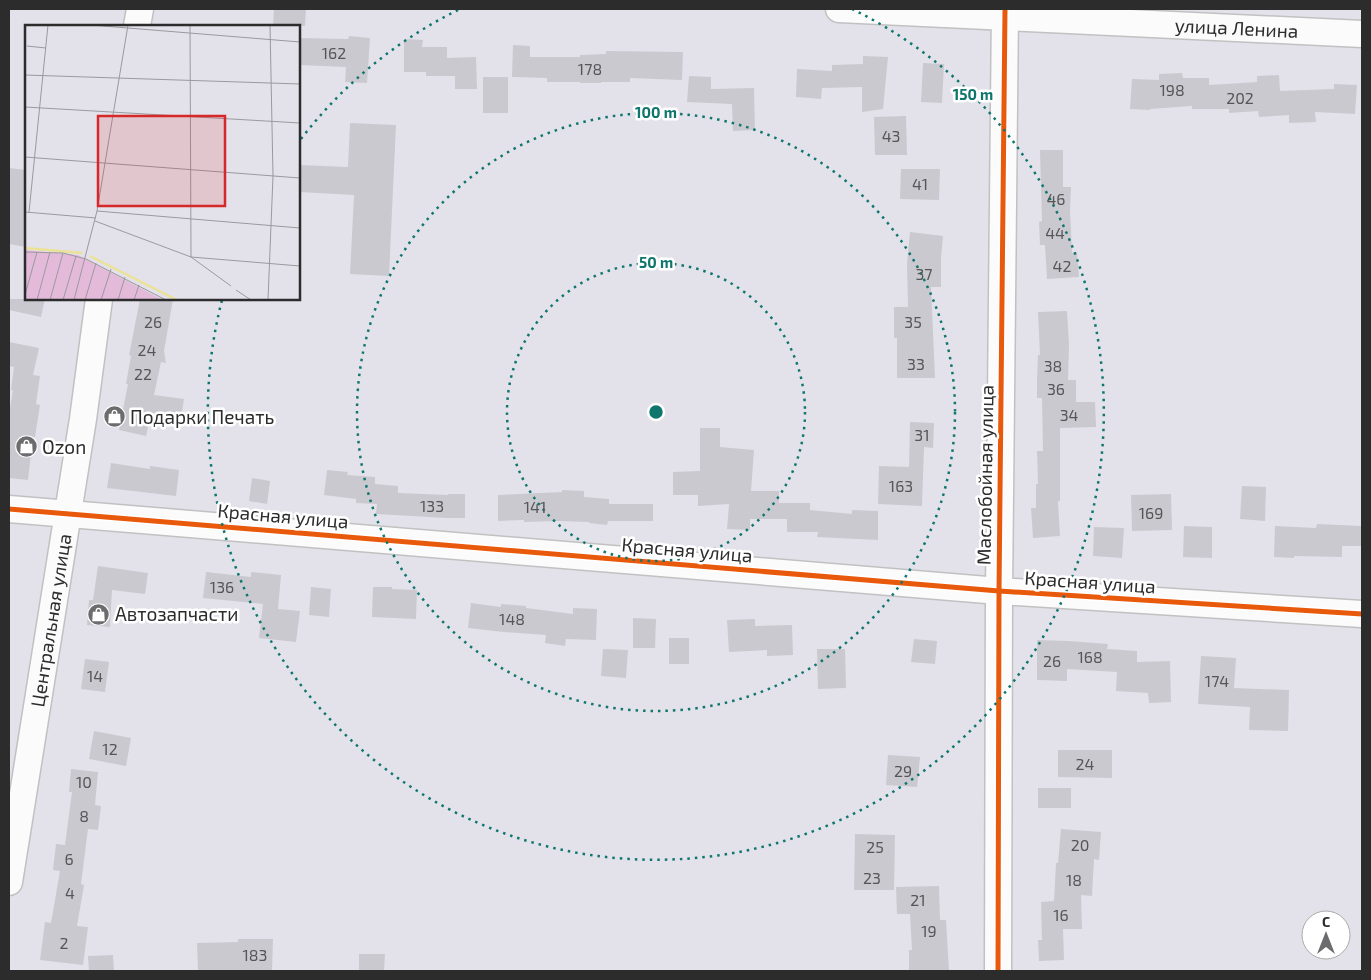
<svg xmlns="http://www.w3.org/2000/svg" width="1371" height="980" viewBox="0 0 1371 980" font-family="'Exo 2',sans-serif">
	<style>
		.building { fill: #cac9d0 }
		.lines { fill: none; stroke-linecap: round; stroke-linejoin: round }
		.minor-casing { stroke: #c1c1c2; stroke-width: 29 }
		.minor { stroke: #fbfbfc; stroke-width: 26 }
		.cycleway-casing { stroke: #fff; stroke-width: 8 }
		.cycleway { stroke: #e8590c; stroke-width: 5 }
		.ring { fill: none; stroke: #0f766e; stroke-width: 2.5; stroke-dasharray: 2.5 5 }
		.labels { text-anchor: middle; stroke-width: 5; stroke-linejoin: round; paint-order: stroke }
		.number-label { font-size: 16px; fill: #565658 }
		.street-label { font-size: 19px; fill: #2c2c2c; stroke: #fff }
		.poi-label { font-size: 19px; fill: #2c2c2c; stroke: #fff; text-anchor: start }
		.inset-river { fill: none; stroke: #ece295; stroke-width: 2.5 }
		.inset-road { fill: none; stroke: #9a999e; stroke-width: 1 }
		.view { fill: #d62828; fill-opacity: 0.15; stroke: #d62828; stroke-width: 2.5 }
		.inset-edge { fill: none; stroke: #2c2c2c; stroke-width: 2.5 }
		.centre { fill: #0f766e; stroke: #fff; stroke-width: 2.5 }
		.ring-label { font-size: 15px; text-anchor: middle; font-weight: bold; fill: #0f766e; stroke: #fff; stroke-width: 5; stroke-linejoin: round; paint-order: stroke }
	</style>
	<rect width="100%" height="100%" fill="#e3e2ea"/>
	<g class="building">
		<polygon points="274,9 306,9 305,26 273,26"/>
		<polygon points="349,36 370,38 367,83 345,82 346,67 299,65 299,38 348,39"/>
		<polygon points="404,39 423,40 422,47 447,47 447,58 476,57 477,89 455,89 455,76 426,76 426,72 404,72"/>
		<polygon points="513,45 530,46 530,57 580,57 580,55 606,54 606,51 683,52 682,80 630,78 630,82 601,82 601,83 580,83 580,82 547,82 547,78 512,77"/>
		<polygon points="863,56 888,57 883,109 862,112 862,87 822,88 821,99 796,97 797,69 832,71 832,65 863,64"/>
		<polygon points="923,63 944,64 942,103 921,102"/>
		<polygon points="1182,73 1183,78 1209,78 1209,85 1257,82 1257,76 1279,75 1280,91 1334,89 1334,84 1357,85 1355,114 1315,112 1316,122 1289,123 1289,115 1259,117 1258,111 1229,113 1229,109 1192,109 1192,106 1150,109 1150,110 1130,109 1132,79 1159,80 1159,74"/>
		<polygon points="689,76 711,77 711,89 754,88 755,130 733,131 732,104 687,102"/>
		<rect x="483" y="77" width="25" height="36"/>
		<polygon points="906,116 907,155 875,155 874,117"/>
		<polygon points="350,123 396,125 389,276 350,274 354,195 299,192 299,165 348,167"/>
		<polygon points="1040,150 1063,150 1063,187 1071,187 1070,210 1072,253 1077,252 1079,277 1047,279 1045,245 1040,245 1039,222 1042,221"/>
		<polygon points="9,168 26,170 26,247 9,244"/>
		<polygon points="901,169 940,169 939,200 900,199"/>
		<polygon points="910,232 943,236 941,258 941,287 931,287 935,378 897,378 897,338 894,338 894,307 908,307 907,264"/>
		<polygon points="9,299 45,299 41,317 9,310"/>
		<polygon points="140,299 173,299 164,351 166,363 161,362 154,395 184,399 181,418 151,413 146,436 119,430 128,384 126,384 131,356 129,355"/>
		<polygon points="1067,311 1069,345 1068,380 1076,380 1076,402 1095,402 1096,427 1060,428 1060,501 1058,501 1060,536 1033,538 1031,508 1036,508 1036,484 1038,484 1037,451 1043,451 1042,398 1037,398 1037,382 1038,355 1040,355 1038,312"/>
		<polygon points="9,342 39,348 33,375 40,376 36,404 40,405 35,437 33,437 28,480 9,478 9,415 13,390 11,390 14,367 9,366"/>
		<polygon points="910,422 934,423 933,448 924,447 922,506 878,504 879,466 909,467"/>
		<polygon points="700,428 720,428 720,447 754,450 751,491 779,491 779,503 810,503 810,510 852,514 852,510 878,511 878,540 817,537 818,532 787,532 787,519 750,519 750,530 727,529 729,504 698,506 698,495 673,495 673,472 700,471"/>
		<polygon points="111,463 150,469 150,466 179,470 176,496 107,488"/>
		<polygon points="327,470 348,472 347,475 375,477 375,484 398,486 398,493 448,495 448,494 465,494 465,518 446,518 376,514 377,504 356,503 356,499 324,495"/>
		<polygon points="252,478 270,481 267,504 249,501"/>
		<polygon points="1242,486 1266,487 1265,521 1240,519"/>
		<polygon points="562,490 584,491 584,497 609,499 609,504 653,504 653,521 608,521 607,525 589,523 589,522 559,521 524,522 524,520 498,521 498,495 562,492"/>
		<polygon points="1171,494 1172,530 1132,531 1131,495"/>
		<polygon points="1317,524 1362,526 1362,546 1342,546 1342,557 1294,556 1294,558 1274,557 1275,526 1316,528"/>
		<polygon points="1184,526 1212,527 1212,558 1183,557"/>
		<polygon points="1094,527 1124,528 1122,558 1093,556"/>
		<polygon points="98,566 148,573 145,594 112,590 110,627 87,625 89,600 93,600"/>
		<polygon points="206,572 251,577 251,572 281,575 278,609 300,611 296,642 259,638 263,604 203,598"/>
		<polygon points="311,587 331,589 329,617 309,615"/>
		<polygon points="373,587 392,587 392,589 417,590 416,619 372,617"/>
		<polygon points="471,603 501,607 501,604 526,606 526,608 573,614 573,608 597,609 596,640 566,639 565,646 545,643 546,635 504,632 468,628"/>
		<polygon points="633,618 656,619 655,648 633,648"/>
		<polygon points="755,619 755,626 792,625 793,655 767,656 767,650 729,652 727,620"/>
		<rect x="669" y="638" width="20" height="26"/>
		<polygon points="914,639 937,641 935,664 911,662"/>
		<polygon points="1037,640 1068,641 1108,644 1107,649 1137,651 1137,662 1170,661 1171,702 1149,703 1148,693 1116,691 1117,672 1067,669 1067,681 1037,680"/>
		<polygon points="603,649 628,650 626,678 601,676"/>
		<polygon points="817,649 845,649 846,688 818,689"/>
		<polygon points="1201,656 1236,658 1234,688 1289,690 1288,731 1249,730 1250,707 1198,704"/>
		<polygon points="85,659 109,662 105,692 81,689"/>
		<polygon points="94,731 131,738 126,766 89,759"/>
		<polygon points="1058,750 1112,750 1112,778 1058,777"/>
		<polygon points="888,755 920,757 917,787 886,785"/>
		<polygon points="71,769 98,772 95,805 101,806 98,830 88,829 81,884 84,885 77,926 88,927 83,965 40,960 45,922 51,923 60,871 53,870 56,844 65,845 72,792 69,792"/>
		<rect x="1038" y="788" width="33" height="20"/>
		<polygon points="1061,829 1101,832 1099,860 1094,859 1092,896 1081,895 1082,929 1063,929 1064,960 1039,961 1038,940 1042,940 1041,902 1054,901 1056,863 1058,863"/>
		<polygon points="855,834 895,835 894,890 854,890"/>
		<polygon points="939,886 940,920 946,920 949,971 909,971 909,950 912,950 910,914 897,914 896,887"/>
		<polygon points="238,939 273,939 272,971 198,971 197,943 238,942"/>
		<polygon points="359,954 385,954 384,971 359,971"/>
		<polygon points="113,955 114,971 89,971 88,956"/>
	</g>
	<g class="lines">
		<defs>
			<g id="minor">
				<path id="s1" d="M839,9L1362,34"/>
				<polyline points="137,26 140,9"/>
				<polyline points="9,509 999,591 1362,614"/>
				<path id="s2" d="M9,882L83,419L99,299"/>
				<polyline points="998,971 999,591 1005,9"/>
			</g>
		</defs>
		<use href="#minor" class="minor-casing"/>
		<use href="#minor" class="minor"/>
		<defs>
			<g id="cycleway">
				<polyline points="9,509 999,591 1362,614"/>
				<polyline points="998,971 999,591 1005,9"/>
			</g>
		</defs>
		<use href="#cycleway" class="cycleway-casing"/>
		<use href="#cycleway" class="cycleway"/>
	</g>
	<g class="ring">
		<circle cx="656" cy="412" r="149"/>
		<circle cx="656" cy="412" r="299"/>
		<path d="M301 139A448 448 0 0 1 460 9M852 9A448 448 0 1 1 222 300"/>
	</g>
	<defs>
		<symbol id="shop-disc" viewBox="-11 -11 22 22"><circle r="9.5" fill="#6c6c6e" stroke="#fff"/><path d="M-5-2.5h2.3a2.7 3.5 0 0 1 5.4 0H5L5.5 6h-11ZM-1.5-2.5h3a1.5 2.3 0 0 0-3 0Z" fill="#fff"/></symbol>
	</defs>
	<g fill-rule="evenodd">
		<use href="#shop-disc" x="102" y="404" width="25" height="25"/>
		<use href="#shop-disc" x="14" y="434" width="25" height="25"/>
		<use href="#shop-disc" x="86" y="602" width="25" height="25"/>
	</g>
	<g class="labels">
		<g class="number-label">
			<text x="334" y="59">162</text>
			<text x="590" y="75">178</text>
			<text x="1172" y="96">198</text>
			<text x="1240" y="104">202</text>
			<text x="891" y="142">43</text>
			<text x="920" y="190">41</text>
			<text x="1056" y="205">46</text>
			<text x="1055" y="239">44</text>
			<text x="1062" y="272">42</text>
			<text x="924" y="280">37</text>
			<text x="153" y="328">26</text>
			<text x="913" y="328">35</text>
			<text x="147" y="356">24</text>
			<text x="916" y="370">33</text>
			<text x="1053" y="372">38</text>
			<text x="143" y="380">22</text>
			<text x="1056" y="395">36</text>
			<text x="1069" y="421">34</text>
			<text x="922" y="441">31</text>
			<text x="901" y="492">163</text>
			<text x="432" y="512">133</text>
			<text x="535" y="513">141</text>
			<text x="1151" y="519">169</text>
			<text x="222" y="593">136</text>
			<text x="512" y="625">148</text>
			<text x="1090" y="663">168</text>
			<text x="1052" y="667">26</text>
			<text x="95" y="682">14</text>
			<text x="1217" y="687">174</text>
			<text x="110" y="755">12</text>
			<text x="1085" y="770">24</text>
			<text x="903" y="777">29</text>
			<text x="84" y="788">10</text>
			<text x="84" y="822">8</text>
			<text x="1080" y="851">20</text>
			<text x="875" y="853">25</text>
			<text x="69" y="865">6</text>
			<text x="872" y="884">23</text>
			<text x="1074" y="886">18</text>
			<text x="70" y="899">4</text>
			<text x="918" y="906">21</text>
			<text x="1061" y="921">16</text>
			<text x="929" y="937">19</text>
			<text x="64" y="949">2</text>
			<text x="255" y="961">183</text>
		</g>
		<g class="street-label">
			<text dy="7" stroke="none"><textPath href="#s1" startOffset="398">улица Ленина</textPath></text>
			<text transform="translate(985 475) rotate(-89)" y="7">Маслобойная улица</text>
			<text transform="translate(283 516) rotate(5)" y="7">Красная улица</text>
			<text transform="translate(687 550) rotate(5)" y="7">Красная улица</text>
			<text transform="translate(1090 582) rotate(4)" y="7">Красная улица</text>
			<text dy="7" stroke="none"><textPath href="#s2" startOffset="265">Центральная улица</textPath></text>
		</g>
		<g class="poi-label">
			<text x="130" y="424">Подарки Печать</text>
			<text x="42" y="454">Ozon</text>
			<text x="115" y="621">Автозапчасти</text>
		</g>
	</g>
	<g transform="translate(25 25)">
		<rect width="275" height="275" fill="#e3e2ea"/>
		<path d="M0,225L53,230L138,275H0Z" fill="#e4badb"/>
		<path class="inset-river" d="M0,223L57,228M65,231L152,275"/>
		<path class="inset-road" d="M66,0L275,17M165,0L166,232L206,261M2,21L21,23M0,50L275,59M0,82L275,98M0,132L275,153M72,186L275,203M0,187L71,193M4,187L23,0M70,196L166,232L275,241M0,227L38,228L61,234L141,275M211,265L226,275M0,270L12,227M12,275L25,227M25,275L38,228M38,275L51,231M49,275L72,186L103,0M60,275L71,238M76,275L86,244M93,275L100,252M109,275L114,260M243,275L248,151L245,0"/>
		<path class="view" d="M73,91H200V181H73Z"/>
		<rect width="275" height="275" class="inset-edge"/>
	</g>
	<circle cx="656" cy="412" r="8" class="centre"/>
	<g class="ring-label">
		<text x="973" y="100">150 m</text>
		<text x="656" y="118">100 m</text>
		<text x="656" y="268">50 m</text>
	</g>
	<rect width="1371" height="980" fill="none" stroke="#2c2c2c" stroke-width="20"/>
	<g transform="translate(1326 935)"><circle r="24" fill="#ffffff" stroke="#ababab"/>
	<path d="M0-4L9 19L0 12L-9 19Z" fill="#6c6c6e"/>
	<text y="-8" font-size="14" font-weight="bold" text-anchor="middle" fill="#2c2c2c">С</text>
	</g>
</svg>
